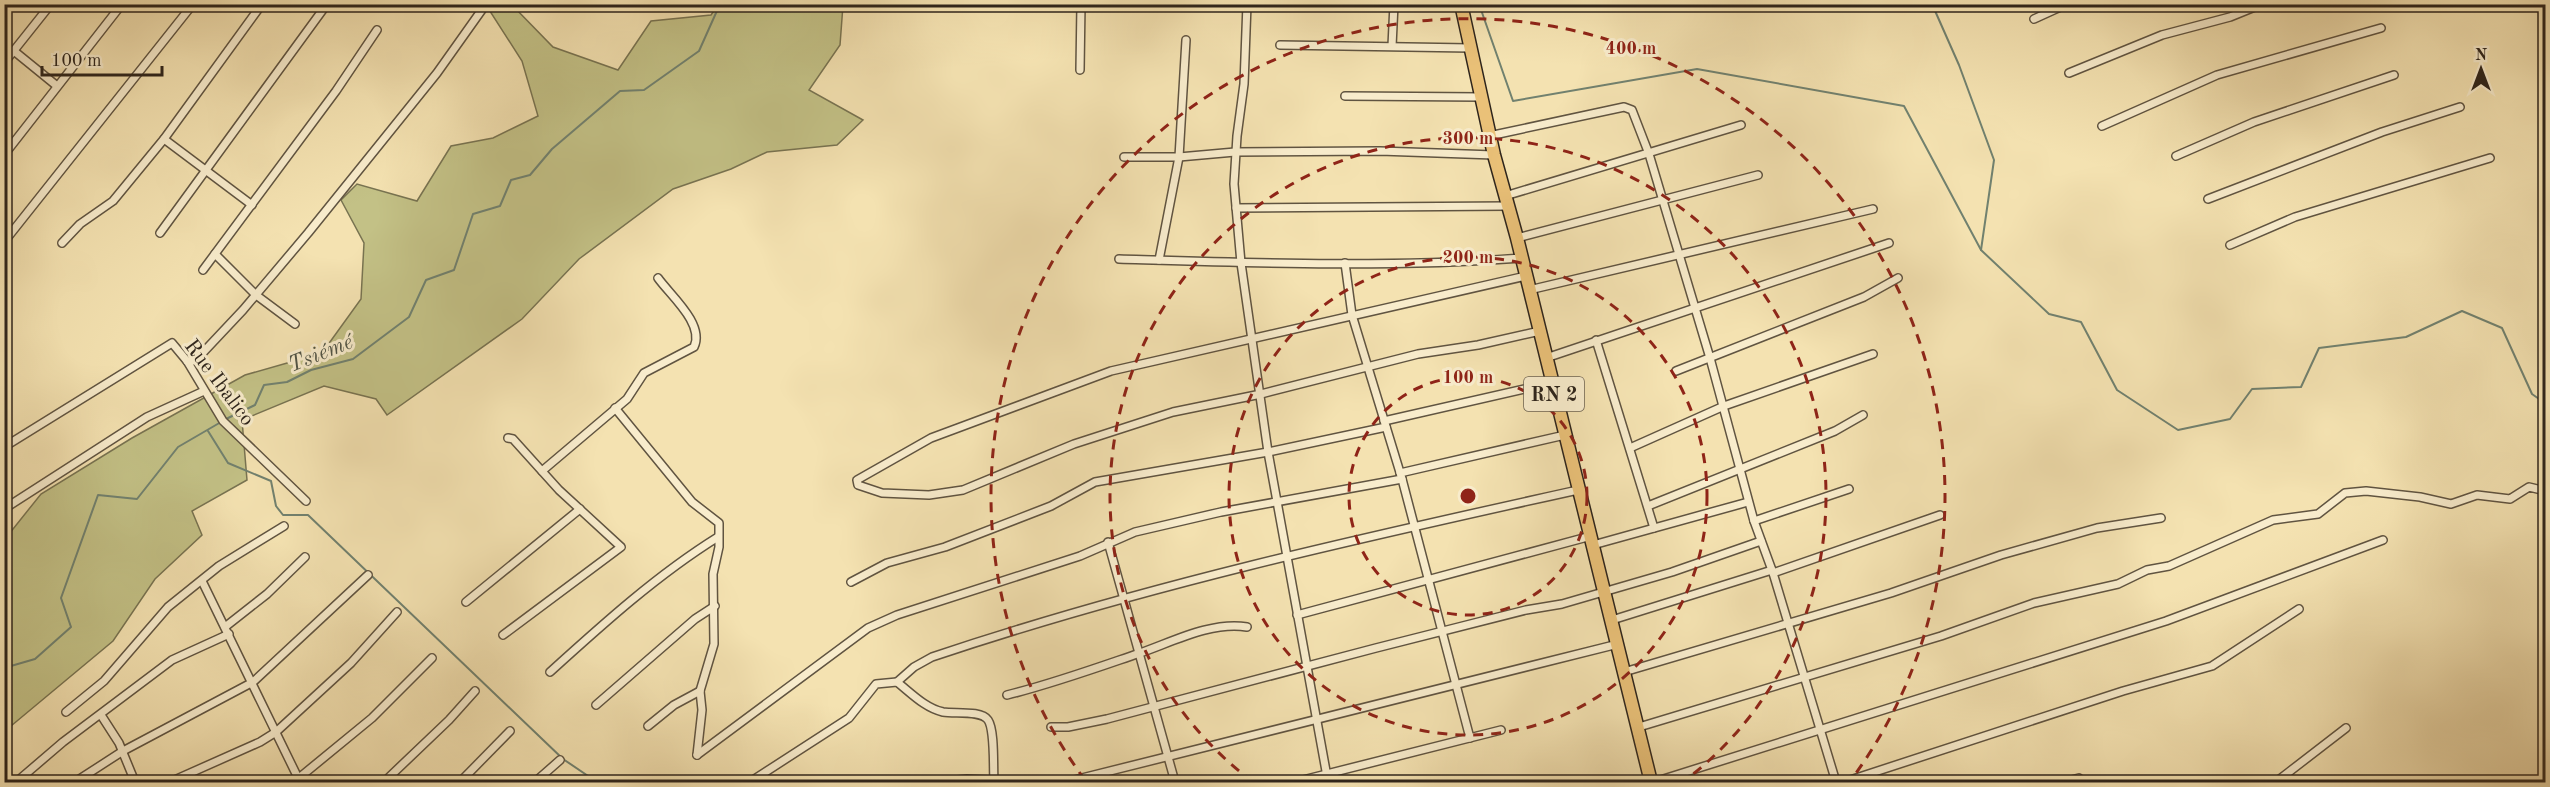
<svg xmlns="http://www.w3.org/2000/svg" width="2550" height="787" viewBox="0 0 2550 787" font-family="'Old Standard TT',serif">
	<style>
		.green { fill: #c3c186; stroke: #787351; stroke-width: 1.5 }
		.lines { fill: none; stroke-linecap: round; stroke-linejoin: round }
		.stream { stroke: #71816f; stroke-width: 2 }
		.street-casing { stroke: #605441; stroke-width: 10 }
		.highway-casing { stroke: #2e251c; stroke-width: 15 }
		.street { stroke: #f8eccc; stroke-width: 7 }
		.highway { stroke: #eac178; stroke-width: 12 }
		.ring { fill: none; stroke: #8f2418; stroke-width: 3; stroke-dasharray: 10 8 }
		.labels { text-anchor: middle; stroke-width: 6; stroke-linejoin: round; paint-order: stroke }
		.shield { fill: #f8eccc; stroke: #6b6151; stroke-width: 1.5 }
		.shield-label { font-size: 20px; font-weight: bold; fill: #2e251c }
		.street-label { font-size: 21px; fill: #2e251c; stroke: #f8eccc }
		.water-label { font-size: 22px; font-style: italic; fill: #4f5345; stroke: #f8eccc }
		.centre { fill: #8f2418; stroke: #f8eccc; stroke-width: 3 }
		.ring-label { font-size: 18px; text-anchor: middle; font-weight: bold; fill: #8f2418; stroke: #f8eccc; stroke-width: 6; stroke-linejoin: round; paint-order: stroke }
	</style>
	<rect width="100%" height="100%" fill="#f4e2b1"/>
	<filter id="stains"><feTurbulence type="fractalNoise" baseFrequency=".00333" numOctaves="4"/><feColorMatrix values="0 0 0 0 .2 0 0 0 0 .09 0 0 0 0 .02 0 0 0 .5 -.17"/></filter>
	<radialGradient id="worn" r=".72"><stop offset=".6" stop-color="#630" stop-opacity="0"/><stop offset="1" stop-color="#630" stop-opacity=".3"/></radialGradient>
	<polygon class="green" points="486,5 512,5 553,47 618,70 651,21 711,15 718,5 843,5 840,45 809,90 863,120 837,145 767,152 731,169 673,189 579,259 522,319 387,415 376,399 324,386 242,420 247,480 192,511 202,535 155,579 113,641 5,731 5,539 41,494 132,438 245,375 322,353 361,299 364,243 341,200 357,184 417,201 451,146 493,138 538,116 522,61"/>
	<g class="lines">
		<g class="stream">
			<polyline points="1479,4 1513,101 1697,69 1904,106 1981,250 2049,314 2081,322 2117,390 2178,430 2230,419 2252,389 2301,387 2319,348 2406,337 2462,311 2502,328 2532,394 2546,404"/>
			<polyline points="1932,4 1959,65 1994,160 1981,250"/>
			<polyline points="226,419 255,405 264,385 287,382 311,370 353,359 409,317 426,280 454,270 473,214 500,206 511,180 530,175 552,149 620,91 644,90 699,51 720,4"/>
			<polyline points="208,431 228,463 271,481 276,506 283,515 308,515 563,759 597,782"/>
			<polyline points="4,668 35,659 71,627 61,598 98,495 137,499 178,447 221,422"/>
		</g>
		<defs>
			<g id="street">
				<polyline points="1247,4 1244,84 1237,136 1234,184 1241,263 1268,452 1328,782"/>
				<polyline points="2034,19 2067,4"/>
				<polyline points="1280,45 1470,48"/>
				<polyline points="1392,46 1394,4"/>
				<polyline points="14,51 57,86"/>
				<polyline points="4,63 51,4"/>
				<polyline points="1080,70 1081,4"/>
				<polyline points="2069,73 2162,35 2230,17 2262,4"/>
				<polyline points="1345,96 1481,97"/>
				<polyline points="2102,126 2217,75 2381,28"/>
				<polyline points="1489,136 1624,107 1632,110 1649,154 1710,358 1754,521 1773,573 1836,782"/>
				<polyline points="164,139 252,205"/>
				<polyline points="4,155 122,4"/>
				<polyline points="2176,156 2254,122 2394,75"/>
				<polyline points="1124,157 1179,157 1235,152 1380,151 1494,155"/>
				<polyline points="1505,196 1741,125"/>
				<polyline points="2208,199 2382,132 2460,107"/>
				<polyline points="1236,208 1508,206"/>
				<polyline points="160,233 327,4"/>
				<polyline points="1517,238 1758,175"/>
				<polyline points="4,242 193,4"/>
				<polyline points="62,243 80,224 113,201 164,139 262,4"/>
				<polyline points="2230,245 2295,217 2490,158"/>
				<polyline points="215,254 256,295 295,324"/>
				<path d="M1119,259C1253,263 1388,268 1522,258"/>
				<polyline points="1159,260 1179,157 1186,40"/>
				<polyline points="1345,263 1352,315 1402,479 1470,738"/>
				<polyline points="203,270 336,91 377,30"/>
				<polyline points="1526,276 1111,371 931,438 857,480 858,485 882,493 929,495 963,490 1074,444 1173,412 1261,394 1418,354 1478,345 1540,331"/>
				<polyline points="1529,290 1873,209"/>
				<polyline points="1596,340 1654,528"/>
				<polyline points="1546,358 1889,243"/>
				<polyline points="187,361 195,361 243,310 308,233 437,73 486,4"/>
				<polyline points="1676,371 1864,297 1898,278"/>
				<polyline points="615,408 692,502 719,523 719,547 713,574 714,644 700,691 702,710 697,755"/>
				<polyline points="1384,421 1551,383"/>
				<polyline points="4,447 172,343 187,361 223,421 306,501"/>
				<polyline points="1630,448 1724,406 1873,354"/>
				<path d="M542,471L627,399L644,373L694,347C705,324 670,295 658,278"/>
				<polyline points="1400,473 1565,435"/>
				<polyline points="1648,506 1835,431 1863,415"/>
				<polyline points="4,509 147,417 204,391"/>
				<polyline points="1754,521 1849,489"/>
				<polyline points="1108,542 1175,782"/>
				<polyline points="1593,545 1748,502"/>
				<polyline points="1773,573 1940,515"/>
				<polyline points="202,581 300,782"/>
				<polyline points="851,582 887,563 945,547 1051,506 1095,482 1268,452 1386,427"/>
				<polyline points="466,602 580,509"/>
				<polyline points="1297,615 1591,536"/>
				<polyline points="1612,620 1772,570"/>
				<polyline points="225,627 267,594 305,557"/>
				<polyline points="503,635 621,547 559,490 513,439 508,438"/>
				<path d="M550,672C603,624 657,575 718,537"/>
				<polyline points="1624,672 1891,593 2001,555 2097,528 2161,518"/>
				<path d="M897,682L914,667L932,657C1143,586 1361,538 1578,490"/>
				<path d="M1007,695C1052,684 1096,668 1140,653C1172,642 1212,621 1247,627"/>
				<polyline points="596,705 695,619 715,606"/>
				<polyline points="66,712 104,681 168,607 219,566 284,526"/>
				<polyline points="101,715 119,743 135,782"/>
				<polyline points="648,726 674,705 700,691"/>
				<polyline points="1051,727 1068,727 1107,719 1376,648 1526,610 1562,604 1672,572 1761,541"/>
				<polyline points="1639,727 1941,636 2034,603 2118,584 2147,570 2169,566 2273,520 2318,514 2345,493 2366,491 2420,497 2451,504 2477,495 2510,499 2529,487 2546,491"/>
				<polyline points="697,755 868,628 897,615 1080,556 1135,532 1221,512 1402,479"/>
				<polyline points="21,778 63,742 172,660 229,634"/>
				<polyline points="75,782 123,751 253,682 368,575"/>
				<polyline points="170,782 260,742 276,732 351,663 397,612"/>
				<polyline points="294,782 372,718 432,658"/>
				<polyline points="384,782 449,720 475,691"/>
				<polyline points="460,782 510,731"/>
				<polyline points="535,782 560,760"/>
				<path d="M750,782L849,718L876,684L897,682C911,693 925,708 943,712C955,714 981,710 988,720C995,730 993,767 994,780"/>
				<polyline points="938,782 967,779 1030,782"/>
				<polyline points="1066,782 1618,644"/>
				<polyline points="1295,782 1501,730"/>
				<polyline points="1654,782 2166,621 2383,540"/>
				<polyline points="1844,782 2123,691 2212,666 2299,609"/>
				<polyline points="2064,782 2079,778"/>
				<polyline points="2276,782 2346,728"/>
			</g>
			<polyline id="highway" points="1461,4 1494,155 1517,238 1651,782"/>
		</defs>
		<use href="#street" class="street-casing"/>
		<use href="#highway" class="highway-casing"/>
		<use href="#street" class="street"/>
		<use href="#highway" class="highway"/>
	</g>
	<g class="ring">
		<circle cx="1468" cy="496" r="119"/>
		<circle cx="1468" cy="496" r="239"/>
		<path d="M1253 782A358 358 0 1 1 1683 782"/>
		<path d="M1085 780A477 477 0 1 1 1851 780"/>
	</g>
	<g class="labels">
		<rect class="shield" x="1524" y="377" width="60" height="34" rx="4.5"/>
		<g class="shield-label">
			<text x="1554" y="401">RN 2</text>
		</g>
		<g class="street-label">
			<text transform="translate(220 382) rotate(53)" y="7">Rue Ibalico</text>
		</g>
		<g class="water-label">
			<text transform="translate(320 352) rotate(-22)" y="8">Tsiémé</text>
		</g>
	</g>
	<circle cx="1468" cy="496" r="9" class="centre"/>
	<g class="ring-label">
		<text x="1631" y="54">400 m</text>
		<text x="1468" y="144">300 m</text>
		<text x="1468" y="263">200 m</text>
		<text x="1468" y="383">100 m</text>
	</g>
	<rect width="2550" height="787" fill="none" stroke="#f4e2b1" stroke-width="24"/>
	<rect x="6" y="6" width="2538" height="775" fill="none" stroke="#2e251c" stroke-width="3"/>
	<rect x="12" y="12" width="2526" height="763" fill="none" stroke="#2e251c" stroke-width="1.5"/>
	<g transform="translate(2481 69)" stroke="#f8eccc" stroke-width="4.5" paint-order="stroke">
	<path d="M0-4.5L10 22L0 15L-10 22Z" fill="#2e251c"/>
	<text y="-9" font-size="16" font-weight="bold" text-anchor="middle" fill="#2e251c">N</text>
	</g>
	<path d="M42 66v9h120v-9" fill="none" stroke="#2e251c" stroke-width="3"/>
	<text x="51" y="66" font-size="18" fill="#2e251c" stroke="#f8eccc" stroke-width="4.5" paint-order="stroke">100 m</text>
	<rect width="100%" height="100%" filter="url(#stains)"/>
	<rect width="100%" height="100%" fill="url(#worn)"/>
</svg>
